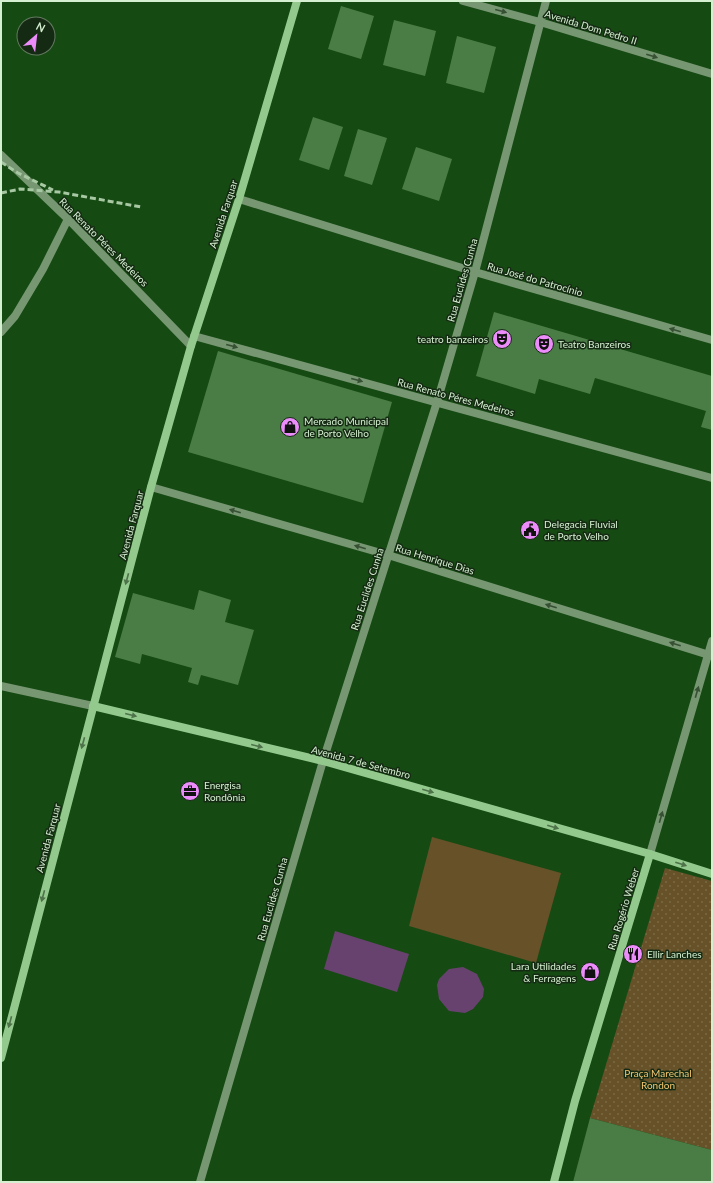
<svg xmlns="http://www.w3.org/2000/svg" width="713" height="1183" viewBox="0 0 713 1183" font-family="Lato,sans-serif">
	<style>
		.park { fill: url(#park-dots) }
		.pitch { fill: #665128 }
		.water { fill: #68426e }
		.building { fill: #4a7d45 }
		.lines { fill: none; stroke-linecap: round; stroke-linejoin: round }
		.lane { stroke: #769772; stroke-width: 8 }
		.street { stroke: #769772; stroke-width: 8 }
		.secondary { stroke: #94c98e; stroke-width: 8 }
		.rail { stroke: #a7c8a3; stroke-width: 3; stroke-dasharray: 6 3; stroke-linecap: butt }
		.oneway { fill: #375034 }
		.oneway2 { fill: #4e724a }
		.labels { text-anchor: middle; stroke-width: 3; stroke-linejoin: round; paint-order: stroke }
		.street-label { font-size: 10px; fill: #d5f0d1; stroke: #152a13 }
		.poi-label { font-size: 10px; fill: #d5f0d1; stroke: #152a13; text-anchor: start }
		.park-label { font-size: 10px; fill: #f3c772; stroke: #152a13 }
	</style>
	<defs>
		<pattern id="park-dots" width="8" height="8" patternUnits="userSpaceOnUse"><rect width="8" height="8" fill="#665128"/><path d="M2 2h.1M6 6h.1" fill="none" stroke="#7b6a46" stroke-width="1.8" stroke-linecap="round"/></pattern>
	</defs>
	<rect width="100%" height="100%" fill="#164a13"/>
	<polygon class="park" points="665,868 712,881 712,1150 590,1118"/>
	<polygon class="pitch" points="432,837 561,873 536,963 409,926"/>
	<g class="water">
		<polygon points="335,931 409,954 397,992 324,969"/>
		<polygon points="463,967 477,974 484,989 483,997 473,1009 465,1013 449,1011 439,999 437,985 439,979 449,969"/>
	</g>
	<g class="building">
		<polygon points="341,6 374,16 361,59 328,49"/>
		<polygon points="394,20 436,31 425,76 383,65"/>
		<polygon points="457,36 496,47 484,93 446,83"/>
		<polygon points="313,117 343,127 329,170 299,160"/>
		<polygon points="358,129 387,138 372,185 344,176"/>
		<polygon points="416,147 452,159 439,201 402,189"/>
		<polygon points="494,312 712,376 712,430 701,427 706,411 595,378 590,394 539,379 535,394 476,376"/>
		<polygon points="218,351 392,402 363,503 188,452"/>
		<polygon points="199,590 231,600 225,622 254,630 238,685 201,675 198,685 188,682 192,668 142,654 140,664 115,657 133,593 194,610"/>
		<polygon points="590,1118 712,1150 712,1182 573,1182"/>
	</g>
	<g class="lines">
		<polyline class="lane" points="1,686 93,706"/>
		<g class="street">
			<polyline points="463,1 540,22 712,74"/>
			<polyline points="1,155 68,219 191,346"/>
			<polyline points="239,199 475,272 712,340"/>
			<polyline points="1,332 15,316 43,269 68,219"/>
			<polyline points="194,336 712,478"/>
			<polyline points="151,487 388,555 712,656"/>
			<polyline points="650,854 712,641"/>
			<polyline points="200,1182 323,761 437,402 475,272 546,1"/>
		</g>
		<g class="secondary">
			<polyline points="93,706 323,761 650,854 712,874"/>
			<polyline points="1,1058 151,487 191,346 239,199 297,1"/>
			<polyline points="554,1182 575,1101 650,854"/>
		</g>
		<g class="rail">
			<polyline points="1,162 18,173 53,190"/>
			<polyline points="1,193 20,189 59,192 141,207"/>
		</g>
	</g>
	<defs><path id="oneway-solid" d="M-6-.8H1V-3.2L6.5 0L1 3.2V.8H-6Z"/></defs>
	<g class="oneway">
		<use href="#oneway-solid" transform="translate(501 11) rotate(15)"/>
		<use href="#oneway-solid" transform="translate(652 56) rotate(17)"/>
		<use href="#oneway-solid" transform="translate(675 330) rotate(-164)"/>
		<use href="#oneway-solid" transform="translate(232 346) rotate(15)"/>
		<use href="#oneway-solid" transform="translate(357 380) rotate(15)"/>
		<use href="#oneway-solid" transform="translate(235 511) rotate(-164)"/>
		<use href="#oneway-solid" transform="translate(360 547) rotate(-164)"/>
		<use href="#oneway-solid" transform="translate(551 606) rotate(-163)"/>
		<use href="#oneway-solid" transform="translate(675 644) rotate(-163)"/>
		<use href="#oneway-solid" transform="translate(697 692) rotate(-74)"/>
		<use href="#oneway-solid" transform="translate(661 817) rotate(-74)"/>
	</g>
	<g class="oneway2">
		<use href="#oneway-solid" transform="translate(127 579) rotate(105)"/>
		<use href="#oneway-solid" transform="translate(131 715) rotate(14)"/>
		<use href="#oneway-solid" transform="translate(83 743) rotate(105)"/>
		<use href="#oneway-solid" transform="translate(257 746) rotate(14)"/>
		<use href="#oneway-solid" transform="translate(428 791) rotate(16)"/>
		<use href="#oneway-solid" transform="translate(553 827) rotate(16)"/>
		<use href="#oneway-solid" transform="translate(681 864) rotate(18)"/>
		<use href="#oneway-solid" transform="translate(43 896) rotate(105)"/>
		<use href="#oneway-solid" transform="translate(10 1022) rotate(105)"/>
	</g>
	<defs>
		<symbol id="theatre-disc" viewBox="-11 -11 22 22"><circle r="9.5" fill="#ec8cfa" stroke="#152a13"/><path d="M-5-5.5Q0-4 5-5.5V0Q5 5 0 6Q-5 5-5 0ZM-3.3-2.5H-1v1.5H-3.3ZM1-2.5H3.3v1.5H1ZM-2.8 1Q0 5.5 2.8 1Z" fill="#111"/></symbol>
		<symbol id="shop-disc" viewBox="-11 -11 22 22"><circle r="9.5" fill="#ec8cfa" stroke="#152a13"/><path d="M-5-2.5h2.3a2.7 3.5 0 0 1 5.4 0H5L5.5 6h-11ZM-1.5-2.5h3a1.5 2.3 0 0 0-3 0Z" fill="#111"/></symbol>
		<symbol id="civic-disc" viewBox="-11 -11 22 22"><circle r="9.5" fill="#ec8cfa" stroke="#152a13"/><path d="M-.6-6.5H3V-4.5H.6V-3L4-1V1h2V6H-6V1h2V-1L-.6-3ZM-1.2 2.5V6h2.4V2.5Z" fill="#111"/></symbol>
		<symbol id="office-disc" viewBox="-11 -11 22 22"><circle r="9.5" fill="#ec8cfa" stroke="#152a13"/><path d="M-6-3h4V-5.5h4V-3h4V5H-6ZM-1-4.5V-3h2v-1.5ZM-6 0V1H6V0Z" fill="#111"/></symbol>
		<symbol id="restaurant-disc" viewBox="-11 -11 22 22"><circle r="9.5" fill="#ec8cfa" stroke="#152a13"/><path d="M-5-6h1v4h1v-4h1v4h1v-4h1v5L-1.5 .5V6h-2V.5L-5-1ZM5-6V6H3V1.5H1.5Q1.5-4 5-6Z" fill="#111"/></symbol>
	</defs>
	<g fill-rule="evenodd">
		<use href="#theatre-disc" x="491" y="328" width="22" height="22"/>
		<use href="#theatre-disc" x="533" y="333" width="22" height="22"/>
		<use href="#shop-disc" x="279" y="416" width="22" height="22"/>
		<use href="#civic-disc" x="519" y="519" width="22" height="22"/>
		<use href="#office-disc" x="179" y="780" width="22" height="22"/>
		<use href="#restaurant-disc" x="622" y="943" width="22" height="22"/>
		<use href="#shop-disc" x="579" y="961" width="22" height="22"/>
	</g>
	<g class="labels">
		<g class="street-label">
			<text transform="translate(591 27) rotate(17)" y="4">Avenida Dom Pedro II</text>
			<text transform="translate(223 214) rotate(-72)" y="4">Avenida Farquar</text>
			<text transform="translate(104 242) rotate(45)" y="4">Rua Renato Péres Medeiros</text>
			<text transform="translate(535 279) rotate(16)" y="4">Rua José do Patrocínio</text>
			<text transform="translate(462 280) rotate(-74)" y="4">Rua Euclides Cunha</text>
			<text transform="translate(456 397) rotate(15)" y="4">Rua Renato Péres Medeiros</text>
			<text transform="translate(131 525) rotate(-75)" y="4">Avenida Farquar</text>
			<text transform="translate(435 559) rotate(17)" y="4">Rua Henrique Dias</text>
			<text transform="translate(367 589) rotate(-72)" y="4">Rua Euclides Cunha</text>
			<text transform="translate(361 762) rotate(15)" y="4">Avenida 7 de Setembro</text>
			<text transform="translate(48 838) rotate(-75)" y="4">Avenida Farquar</text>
			<text transform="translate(272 899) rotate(-74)" y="4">Rua Euclides Cunha</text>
			<text transform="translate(623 909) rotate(-73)" y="4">Rua Rogério Weber</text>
		</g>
		<g class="poi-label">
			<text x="488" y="343" text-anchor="end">teatro banzeiros</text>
			<text x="558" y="348">Teatro Banzeiros</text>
			<text x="304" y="425">Mercado Municipal<tspan x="304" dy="12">de Porto Velho</tspan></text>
			<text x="544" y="528">Delegacia Fluvial<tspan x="544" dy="12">de Porto Velho</tspan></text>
			<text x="204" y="789">Energisa<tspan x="204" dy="12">Rondônia</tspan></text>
			<text x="647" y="958">Ellir Lanches</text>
			<text x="576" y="970" text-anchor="end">Lara Utilidades<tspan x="576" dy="12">&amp; Ferragens</tspan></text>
		</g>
		<g class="park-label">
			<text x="658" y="1077">Praça Marechal<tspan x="658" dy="12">Rondon</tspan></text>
		</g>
	</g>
	<rect width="713" height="1183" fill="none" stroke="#d5f0d1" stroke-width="4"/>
	<g transform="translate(36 36) rotate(28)"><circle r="19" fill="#152a13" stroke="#62795f"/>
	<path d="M0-3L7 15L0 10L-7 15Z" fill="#ec8cfa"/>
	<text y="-6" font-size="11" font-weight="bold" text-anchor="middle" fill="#d5f0d1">N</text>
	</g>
</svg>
